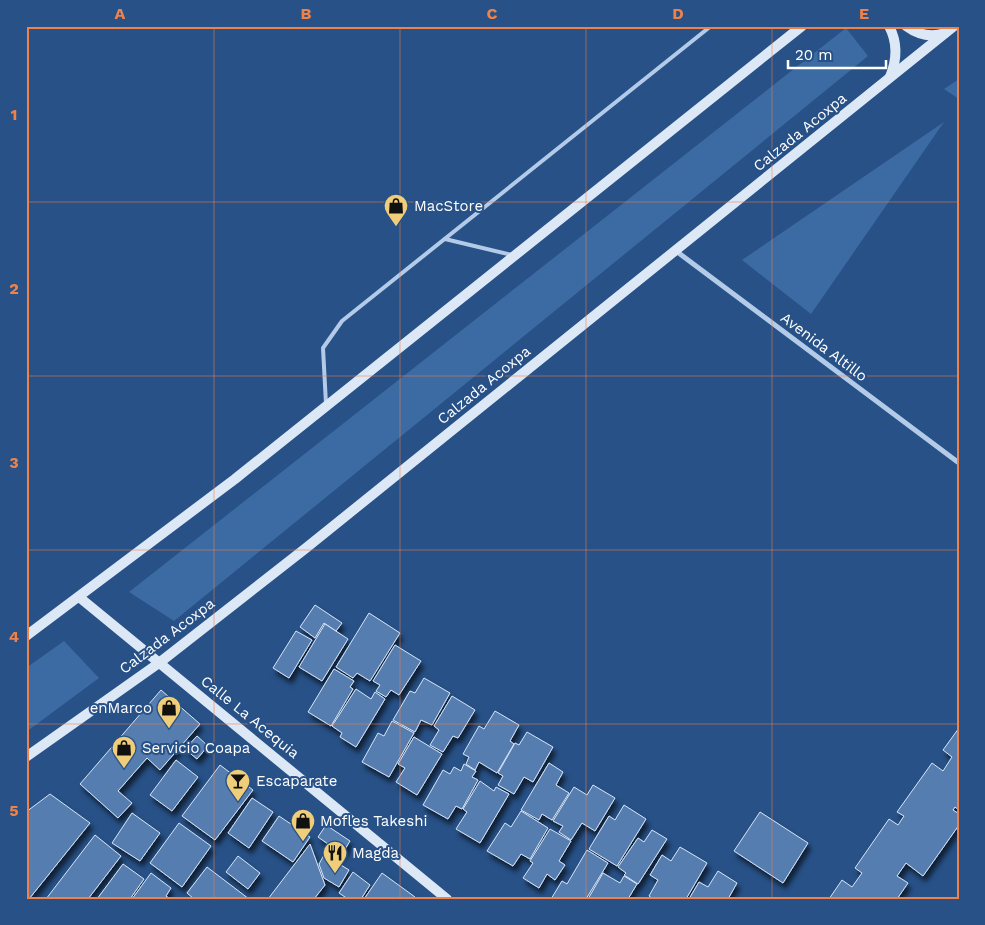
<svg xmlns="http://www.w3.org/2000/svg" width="985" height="925" viewBox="0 0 985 925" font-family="'Work Sans',sans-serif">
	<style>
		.green { fill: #3c6ba3 }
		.building { fill: #547db0; stroke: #d7e5f7; filter: url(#shadow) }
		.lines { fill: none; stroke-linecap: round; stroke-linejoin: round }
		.lane { stroke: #b3cbe8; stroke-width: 4 }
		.street { stroke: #b3cbe8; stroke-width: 5 }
		.secondary { stroke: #dde8f7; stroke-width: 10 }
		.grid { fill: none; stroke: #ee8249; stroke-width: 1; stroke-opacity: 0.55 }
		.labels { text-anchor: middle; stroke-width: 4; stroke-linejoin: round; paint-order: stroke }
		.street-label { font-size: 15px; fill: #fff; stroke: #275187 }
		.poi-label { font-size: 15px; fill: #fff; stroke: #275187; text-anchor: start }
		.neatline { fill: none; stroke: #ee8249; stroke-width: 2 }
		.grid-label { font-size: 16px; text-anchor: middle; font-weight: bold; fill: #ee8249 }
	</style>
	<defs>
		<filter id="shadow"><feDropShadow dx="3" dy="5.5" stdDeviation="2.5" flood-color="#0009"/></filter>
	</defs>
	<rect width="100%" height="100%" fill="#275187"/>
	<g class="green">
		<polygon points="846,28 868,56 174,621 129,592"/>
		<polygon points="959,79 959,99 944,89"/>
		<polygon points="944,122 811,314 742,260"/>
		<polygon points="64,641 99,678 26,732 26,668"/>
	</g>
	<g class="building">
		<polygon points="315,605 342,623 336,631 324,623 315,638 300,627"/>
		<polygon points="369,613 400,633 370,681 357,673 353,678 336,667"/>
		<polygon points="325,624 348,639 322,681 299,667"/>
		<polygon points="296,631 312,640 289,678 273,668"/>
		<polygon points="395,645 421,661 399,695 391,690 386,697 376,691 380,685 373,681"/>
		<polygon points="334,669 354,681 350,687 353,689 331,726 308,712"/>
		<polygon points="424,678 450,693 432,725 421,720 415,732 393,720 410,691 415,693"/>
		<polygon points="356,689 371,699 375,692 385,699 356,747 340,737 342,733 332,726"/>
		<polygon points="161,690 200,724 160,770 147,758 118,791 132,803 118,818 80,784"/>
		<polygon points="452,696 475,710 458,738 453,736 443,752 430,745 439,730 434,726"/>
		<polygon points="495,711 519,725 510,741 514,744 497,773 479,762 475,770 466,764 469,757 463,754 479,726 484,729"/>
		<polygon points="392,721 414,733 389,777 362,762 378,733 384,736"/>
		<polygon points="959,728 959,810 955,807 953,810 959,814 959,825 923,876 906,863 897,876 908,883 897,899 829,899 842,880 852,887 862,873 855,868 889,819 898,825 904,816 897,812 932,763 943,771 952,757 943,750"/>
		<polygon points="527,732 553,747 533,782 524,777 514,794 498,785 503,776 498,773 515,743 519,745"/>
		<polygon points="197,736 208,746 197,759 185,749"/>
		<polygon points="414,737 442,754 417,795 396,782 405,768 398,764"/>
		<polygon points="176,760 198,777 172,811 150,795"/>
		<polygon points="549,763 563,772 556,785 569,793 552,820 542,814 539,820 521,810"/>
		<polygon points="464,764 476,771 472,777 478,780 462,809 456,806 448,819 423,805 443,770 450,774 454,767 461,771"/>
		<polygon points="220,765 253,790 215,840 182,816"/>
		<polygon points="480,781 494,791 496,787 509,794 480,843 456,829 467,812 463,809"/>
		<polygon points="593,785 615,798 595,831 582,823 571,840 559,832 563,826 553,821 574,787 587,795"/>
		<polygon points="50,794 90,823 29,899 26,899 26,812"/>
		<polygon points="252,798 273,812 249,848 228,833"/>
		<polygon points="624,805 646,819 617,866 589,849 609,816 615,820"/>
		<polygon points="521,811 548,828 530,859 521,854 513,866 487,851 505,823 511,827"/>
		<polygon points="760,812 808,843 783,883 734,851"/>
		<polygon points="132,813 160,833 140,861 112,843"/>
		<polygon points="279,816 310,837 293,862 262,841"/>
		<polygon points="179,823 211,846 182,887 150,863"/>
		<polygon points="326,825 350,841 342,854 318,837"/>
		<polygon points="550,829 571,841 559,861 565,865 555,880 547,874 539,888 523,878 533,863 530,861"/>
		<polygon points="652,830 667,839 638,884 624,875 626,873 618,867 638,838 644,842"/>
		<polygon points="95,835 121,856 88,899 46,899"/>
		<polygon points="310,844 325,885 314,899 268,899"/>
		<polygon points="680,847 707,863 686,899 653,899 649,896 658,880 650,875 662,855 671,861"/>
		<polygon points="328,848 340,855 336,862 349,870 339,887 324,878 319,864"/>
		<polygon points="587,850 608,863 586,899 551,899 562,881 567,884"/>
		<polygon points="238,856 260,873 248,889 226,872"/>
		<polygon points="123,864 144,879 130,899 97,899"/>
		<polygon points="207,867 249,899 194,899 187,893"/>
		<polygon points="718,871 737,883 728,899 689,899 699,882 708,887"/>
		<polygon points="353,872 370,885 361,899 348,899 339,893"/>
		<polygon points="151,873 171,888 166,896 170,899 132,899"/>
		<polygon points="382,873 415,897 414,899 364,899"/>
		<polygon points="603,873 620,883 624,876 637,884 628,899 588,899"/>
	</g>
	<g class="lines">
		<g class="lane">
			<polyline points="445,239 512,255"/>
			<polyline points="326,404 323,348 342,321 711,26"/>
		</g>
		<polyline class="street" points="676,251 959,463"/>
		<g class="secondary">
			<path d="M889,26C898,43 897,60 890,77"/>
			<path d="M906,26C917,34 931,38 945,33"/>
			<polyline points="79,597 447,899"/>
			<polyline points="26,636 235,479 802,26"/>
			<polyline points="26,757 159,663 306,548 954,26"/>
		</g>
	</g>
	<path class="grid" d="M214,26V899M400,26V899M586,26V899M772,26V899M26,202H959M26,376H959M26,550H959M26,724H959"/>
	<defs>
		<symbol id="shop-pin" viewBox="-11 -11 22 30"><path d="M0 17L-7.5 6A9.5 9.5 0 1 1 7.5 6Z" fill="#f0ce79" stroke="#275187"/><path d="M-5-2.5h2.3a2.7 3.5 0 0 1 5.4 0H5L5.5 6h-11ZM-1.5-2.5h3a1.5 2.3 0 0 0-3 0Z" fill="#111"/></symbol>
		<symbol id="bar-pin" viewBox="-11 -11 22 30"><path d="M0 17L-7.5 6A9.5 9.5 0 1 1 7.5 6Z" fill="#f0ce79" stroke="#275187"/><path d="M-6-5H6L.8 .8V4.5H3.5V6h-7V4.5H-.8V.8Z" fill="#111"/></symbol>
		<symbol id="restaurant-pin" viewBox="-11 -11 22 30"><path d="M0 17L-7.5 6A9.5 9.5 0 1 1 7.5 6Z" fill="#f0ce79" stroke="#275187"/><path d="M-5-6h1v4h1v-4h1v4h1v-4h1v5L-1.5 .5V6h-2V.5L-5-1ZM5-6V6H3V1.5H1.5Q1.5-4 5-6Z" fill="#111"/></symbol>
	</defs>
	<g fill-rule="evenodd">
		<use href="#shop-pin" x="382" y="192" width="28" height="38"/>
		<use href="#shop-pin" x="155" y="694" width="28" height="38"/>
		<use href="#shop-pin" x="110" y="734" width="28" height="38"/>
		<use href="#bar-pin" x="224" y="767" width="28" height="38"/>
		<use href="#shop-pin" x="289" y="807" width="28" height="38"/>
		<use href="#restaurant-pin" x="321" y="839" width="28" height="38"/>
	</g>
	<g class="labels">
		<g class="street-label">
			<text transform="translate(800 132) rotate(-39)" y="5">Calzada Acoxpa</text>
			<text transform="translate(824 347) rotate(37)" y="5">Avenida Altillo</text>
			<text transform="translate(484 385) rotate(-39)" y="5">Calzada Acoxpa</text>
			<text transform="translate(167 636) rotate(-37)" y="5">Calzada Acoxpa</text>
			<text transform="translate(250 717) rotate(39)" y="5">Calle La Acequia</text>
		</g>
		<g class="poi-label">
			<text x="414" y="211">MacStore</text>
			<text x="152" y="713" text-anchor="end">enMarco</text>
			<text x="142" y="753">Servicio Coapa</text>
			<text x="256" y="786">Escaparate</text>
			<text x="320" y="826">Mofles Takeshi</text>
			<text x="352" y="858">Magda</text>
		</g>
	</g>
	<rect width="985" height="925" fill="none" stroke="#275187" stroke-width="55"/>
	<path d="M788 60v8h98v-8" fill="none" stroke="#ffffff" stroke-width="2.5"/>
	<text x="795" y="60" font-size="15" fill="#ffffff" stroke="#275187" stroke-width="4" paint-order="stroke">20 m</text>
	<rect x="28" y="28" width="930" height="870" class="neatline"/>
	<g class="grid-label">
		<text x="120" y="19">A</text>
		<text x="306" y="19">B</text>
		<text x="492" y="19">C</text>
		<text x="678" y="19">D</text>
		<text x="864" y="19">E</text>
		<text x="14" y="120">1</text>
		<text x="14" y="294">2</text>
		<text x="14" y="468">3</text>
		<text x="14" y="642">4</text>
		<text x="14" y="816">5</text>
	</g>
</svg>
